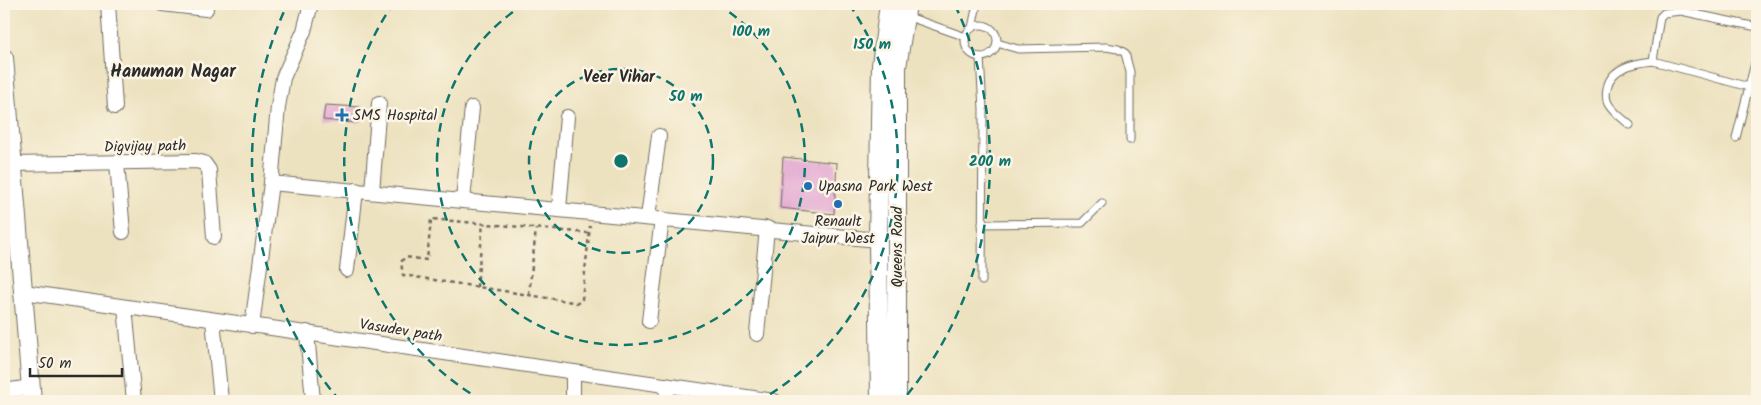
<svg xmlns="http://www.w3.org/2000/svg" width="1761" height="405" viewBox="0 0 1761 405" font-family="Kalam,sans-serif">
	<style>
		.building { fill: #e2a5d1 }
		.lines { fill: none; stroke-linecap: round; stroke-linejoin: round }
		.service-casing { stroke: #6f6b5f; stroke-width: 9 }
		.minor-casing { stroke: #6f6b5f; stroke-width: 16 }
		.tertiary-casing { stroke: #6f6b5f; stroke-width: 20 }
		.path { stroke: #6f6b5f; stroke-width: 2.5; stroke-dasharray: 4 4; stroke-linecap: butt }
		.service { stroke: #fff; stroke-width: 7 }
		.minor { stroke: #fff; stroke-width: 14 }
		.tertiary { stroke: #fff; stroke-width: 18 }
		.ring { fill: none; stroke: #0f766e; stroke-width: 2.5; stroke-dasharray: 9 6 }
		.poi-dot { fill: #1f6fb2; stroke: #fcf5e5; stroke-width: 2 }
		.labels { text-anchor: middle; stroke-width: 5; stroke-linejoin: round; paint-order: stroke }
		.poi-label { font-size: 15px; fill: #2b2b2b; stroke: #fcf5e5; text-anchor: start }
		.street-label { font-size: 15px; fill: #2b2b2b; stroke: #fcf5e5 }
		.neighbourhood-label { font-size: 16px; font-weight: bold; fill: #2b2b2b; stroke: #fcf5e5 }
		.quarter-label { font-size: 18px; font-weight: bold; fill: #2b2b2b; stroke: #fcf5e5 }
		.centre { fill: #0f766e; stroke: #fcf5e5; stroke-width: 2.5 }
		.ring-label { font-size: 15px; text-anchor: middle; font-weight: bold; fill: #0f766e; stroke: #fcf5e5; stroke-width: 5; stroke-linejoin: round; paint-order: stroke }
	</style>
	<rect width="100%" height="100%" fill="#fcf5e5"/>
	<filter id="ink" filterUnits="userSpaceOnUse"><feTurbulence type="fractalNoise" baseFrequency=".02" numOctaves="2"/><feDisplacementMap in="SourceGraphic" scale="10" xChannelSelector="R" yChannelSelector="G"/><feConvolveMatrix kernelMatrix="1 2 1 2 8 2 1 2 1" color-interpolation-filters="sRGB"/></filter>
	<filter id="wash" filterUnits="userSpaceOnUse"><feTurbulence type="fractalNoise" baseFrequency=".0096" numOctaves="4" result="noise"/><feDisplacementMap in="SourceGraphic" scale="20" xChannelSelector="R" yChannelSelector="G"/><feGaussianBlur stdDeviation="1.12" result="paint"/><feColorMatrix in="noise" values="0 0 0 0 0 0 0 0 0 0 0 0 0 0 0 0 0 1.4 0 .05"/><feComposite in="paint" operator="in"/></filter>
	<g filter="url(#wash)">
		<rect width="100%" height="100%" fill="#ede2c0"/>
		<g id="blocks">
			<g class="building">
				<polygon points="325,105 360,107 358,123 323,120"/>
				<polygon points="783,157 837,163 834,214 780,208"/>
			</g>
		</g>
	</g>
	<g filter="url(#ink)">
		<use href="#blocks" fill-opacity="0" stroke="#6f6b5f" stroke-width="1"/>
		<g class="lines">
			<defs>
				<g id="service">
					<polyline points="906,16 966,37"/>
					<circle cx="981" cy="41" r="16"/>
					<polyline points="972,28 977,4"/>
					<polyline points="997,43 1018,49 1106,47 1118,49 1125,53 1130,72 1130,140"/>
					<polyline points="980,57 983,109 982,281"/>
					<polyline points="1653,61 1660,17 1664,13 1681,11 1757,27"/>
					<path d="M1630,125C1623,119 1612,111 1608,103C1606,99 1606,92 1607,88C1611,67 1635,63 1653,61L1749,87"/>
					<polyline points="1736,138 1757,55"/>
					<polyline points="982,224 1082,223 1102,203"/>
				</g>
				<g id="minor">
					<polyline points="108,4 115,107"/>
					<polyline points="162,4 206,9"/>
					<polyline points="117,163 123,232"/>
					<polyline points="11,164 196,161 204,163 209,170 214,237"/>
					<polyline points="271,183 878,240"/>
					<polyline points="372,192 379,103"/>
					<polyline points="463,200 472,108"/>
					<polyline points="559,209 567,117"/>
					<polyline points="648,217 659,136"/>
					<polyline points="347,270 356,190"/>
					<polyline points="24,292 774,401"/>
					<polyline points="125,307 134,401"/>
					<polyline points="213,320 221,401"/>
					<polyline points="649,321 662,219"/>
					<polyline points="252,326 271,183 278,107 283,78 304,31 311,4"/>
					<polyline points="307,332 313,401"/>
					<polyline points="757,334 767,228"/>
					<polyline points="573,372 573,401"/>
					<polyline points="666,385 667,401"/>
					<polyline points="4,391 31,387"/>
				</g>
				<g id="tertiary">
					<polyline points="4,58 32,401"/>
					<polyline points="880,401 878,240 881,65 889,4"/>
					<polyline points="897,401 897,67 907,4"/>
				</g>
			</defs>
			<use href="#service" class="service-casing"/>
			<use href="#minor" class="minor-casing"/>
			<use href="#tertiary" class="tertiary-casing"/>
			<g class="path">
				<polyline points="589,233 431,219 427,260 405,257 401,262 403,275 579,303 582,299 590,226"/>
				<polyline points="477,287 483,224"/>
				<polyline points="529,294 536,229"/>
			</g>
			<use href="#service" class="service"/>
			<use href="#minor" class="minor"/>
			<use href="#tertiary" class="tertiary"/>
		</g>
	</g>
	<g class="ring">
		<circle cx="621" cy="161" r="92"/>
		<path d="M717 4A184 184 0 1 1 525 4"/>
		<path d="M483 401A277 277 0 0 1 393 4M849 4A277 277 0 0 1 759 401"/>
		<path d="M340 401A369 369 0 0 1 287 5M955 5A369 369 0 0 1 902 401"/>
	</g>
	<g class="poi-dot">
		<path d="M339.5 107.5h5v5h5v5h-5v5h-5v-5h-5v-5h5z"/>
		<circle cx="808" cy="186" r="5"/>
		<circle cx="838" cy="204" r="5"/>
	</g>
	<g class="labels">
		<g class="poi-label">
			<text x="353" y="120">SMS Hospital</text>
			<text x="818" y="191">Upasna Park West</text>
			<text x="838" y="226" text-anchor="middle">Renault<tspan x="838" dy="17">Jaipur West</tspan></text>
		</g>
		<g class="street-label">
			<text transform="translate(145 146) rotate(-1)" y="5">Digvijay path</text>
			<text transform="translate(897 247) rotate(-90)" y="5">Queens Road</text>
			<text transform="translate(401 330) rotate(9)" y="5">Vasudev path</text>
		</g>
		<g class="neighbourhood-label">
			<text x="619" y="82">Veer Vihar</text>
		</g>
		<g class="quarter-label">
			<text x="173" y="77">Hanuman Nagar</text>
		</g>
	</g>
	<circle cx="621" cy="161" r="8" class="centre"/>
	<g class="ring-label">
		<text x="751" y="36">100 m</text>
		<text x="872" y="49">150 m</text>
		<text x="686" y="101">50 m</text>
		<text x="990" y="166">200 m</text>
	</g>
	<rect width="1761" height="405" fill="none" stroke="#fcf5e5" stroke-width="20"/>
	<path d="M30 368v8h92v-8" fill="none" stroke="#2b2b2b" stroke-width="2.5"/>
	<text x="38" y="368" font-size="15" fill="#2b2b2b" stroke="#fcf5e5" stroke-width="4" paint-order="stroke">50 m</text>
</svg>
